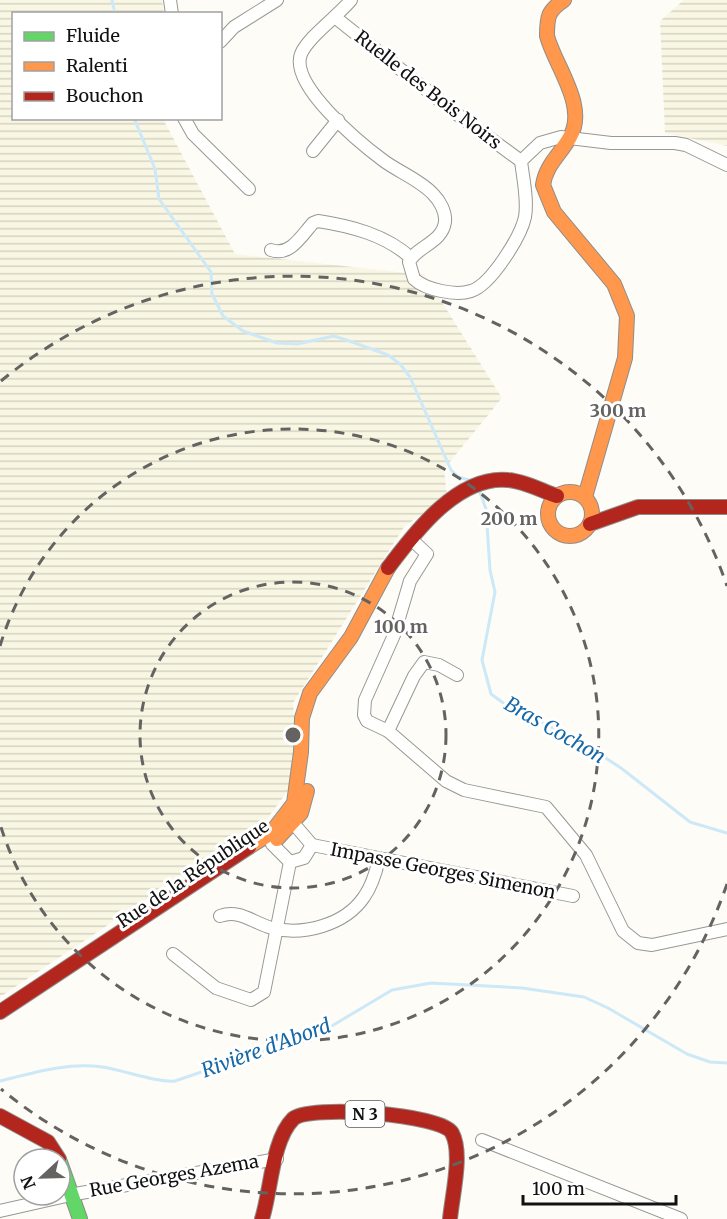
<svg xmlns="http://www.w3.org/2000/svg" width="727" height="1219" viewBox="0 0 727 1219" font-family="Merriweather,serif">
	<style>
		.farmland { fill: url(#farmland-rules) }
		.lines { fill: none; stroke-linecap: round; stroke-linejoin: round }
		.stream { stroke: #cde8f7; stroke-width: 3 }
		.street-casing { stroke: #979795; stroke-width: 14 }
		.fast-casing { stroke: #8e8d8b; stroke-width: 16 }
		.slow-casing { stroke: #8e8d8b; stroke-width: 16 }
		.jam-casing { stroke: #8e8d8b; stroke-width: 16 }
		.street { stroke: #fffffe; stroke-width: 12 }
		.fast { stroke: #63d668; stroke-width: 14 }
		.slow { stroke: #ff974d; stroke-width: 14 }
		.jam { stroke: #b3261e; stroke-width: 14 }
		.ring { fill: none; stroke: #646362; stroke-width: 3; stroke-dasharray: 10 8 }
		.labels { text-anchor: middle; stroke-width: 6; stroke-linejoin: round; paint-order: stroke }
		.shield { fill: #fff; stroke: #585858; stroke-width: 1.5 }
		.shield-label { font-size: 16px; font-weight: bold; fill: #111 }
		.street-label { font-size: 18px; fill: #111; stroke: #fff }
		.water-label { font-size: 20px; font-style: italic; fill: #1768a6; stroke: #fff }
		.centre { fill: #646362; stroke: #fff; stroke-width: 3 }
		.ring-label { font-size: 18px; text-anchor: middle; font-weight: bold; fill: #646362; stroke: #fff; stroke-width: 6; stroke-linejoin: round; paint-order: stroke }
	</style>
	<defs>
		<pattern id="farmland-rules" width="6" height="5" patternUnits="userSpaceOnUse" patternTransform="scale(1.5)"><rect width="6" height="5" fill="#f9f7e4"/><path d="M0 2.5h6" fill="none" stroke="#d4d3c3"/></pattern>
	</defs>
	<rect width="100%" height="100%" fill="#fdfcf7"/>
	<g class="farmland">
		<polygon points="0,0 162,0 164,13 14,14 14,118 163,119 235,254 425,275 502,398 444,469 447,496 404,527 293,703 297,755 289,789 267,819 0,997"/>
		<polygon points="684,0 727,0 727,146 665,133 660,21"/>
	</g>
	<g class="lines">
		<g class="stream">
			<polyline points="112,0 115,14"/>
			<polyline points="134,118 155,169 159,199 211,272 212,294 223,316 243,331 277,343 297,344 334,336 352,342 388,355 400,364 410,377 451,470 458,477 469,480"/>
			<polyline points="479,490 486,509 490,570 495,592 482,660 491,694 506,705 578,740 621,768 690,822 727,833"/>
			<path d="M0,1081C32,1073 69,1062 102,1067C124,1070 156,1083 175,1081L325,1030L392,990L431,983L522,988L584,997L608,1008L687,1054L710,1062L727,1063"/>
		</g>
		<defs>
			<g id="street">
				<polyline points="170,0 172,14"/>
				<path d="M351,0C338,16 308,37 301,54C289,85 361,144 384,161C399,172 420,180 433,194C440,201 446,212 445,222C442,243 417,246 409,262L414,279C426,290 456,296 471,291C491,285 521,236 525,217C528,200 523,178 521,161L540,143L561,137L611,143H675L686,145L727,165"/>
				<polyline points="336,18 458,115 521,161"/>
				<polyline points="220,42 234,27 277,0"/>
				<polyline points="184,118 193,134 249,189"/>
				<polyline points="313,151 338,120"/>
				<path d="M271,250C290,257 302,235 313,223L318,221C351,226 386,235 411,258"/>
				<polyline points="411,539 427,554 410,581 394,635 365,700 364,715 367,721 388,731 446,781 464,790 546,807 586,855 623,931 638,943 652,945 727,929"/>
				<polyline points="388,731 414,676 424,662 439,665 457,675"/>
				<polyline points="285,823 294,824 312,845"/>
				<polyline points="271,833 272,844 290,862 304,858 312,845"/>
				<polyline points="312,845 573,896"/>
				<path d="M220,916C240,909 253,923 272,928C303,936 345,925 364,897C372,886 376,872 379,859"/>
				<polyline points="173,954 216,988 251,1000 264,992 290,862"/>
				<polyline points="482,1140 681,1219"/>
				<polyline points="0,1211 75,1194 277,1159"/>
			</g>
			<polyline id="fast" points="60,1162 80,1219"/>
			<g id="slow">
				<path d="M564,0C548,11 547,16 547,36C555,66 588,106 570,137C561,154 546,164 543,185L554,212L614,284L627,316L625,358L585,497"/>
				<circle cx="570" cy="514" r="22"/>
				<polyline points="277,839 301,813 307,791"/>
				<polyline points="249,847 271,833 294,803 301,752 302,718 310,693 351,637 388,568"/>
			</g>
			<g id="jam">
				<polyline points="590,524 638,507 727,507"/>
				<path d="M388,568C415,532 458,475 508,480C524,481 542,491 557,496"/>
				<polyline points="0,1012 249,847"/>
				<polyline points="0,1116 48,1142 59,1159"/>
				<path d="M262,1219C271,1191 272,1140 293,1119C308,1104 443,1114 452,1133C463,1153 452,1196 450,1219"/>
			</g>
		</defs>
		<use href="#street" class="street-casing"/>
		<use href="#fast" class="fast-casing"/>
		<use href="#slow" class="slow-casing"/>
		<use href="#jam" class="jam-casing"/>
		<use href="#street" class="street"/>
		<use href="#fast" class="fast"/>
		<use href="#slow" class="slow"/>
		<use href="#jam" class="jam"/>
	</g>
	<g class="ring">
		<circle cx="293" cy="735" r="153"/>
		<path d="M0 646A306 306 0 1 1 0 824"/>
		<path d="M727 884A459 459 0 0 1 1 1089M1 381A459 459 0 0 1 727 586"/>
	</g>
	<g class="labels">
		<rect class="shield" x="345.5" y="1101" width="39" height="26" rx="4.5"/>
		<g class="shield-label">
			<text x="365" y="1120">N 3</text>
		</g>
		<g class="street-label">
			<text transform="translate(428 90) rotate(38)" y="6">Ruelle des Bois Noirs</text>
			<text transform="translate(443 871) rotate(11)" y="6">Impasse Georges Simenon</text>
			<text transform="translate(193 874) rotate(-34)" y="6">Rue de la République</text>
			<text transform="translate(174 1176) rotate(-10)" y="6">Rue Georges Azema</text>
		</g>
		<g class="water-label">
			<text transform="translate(555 730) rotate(30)" y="7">Bras Cochon</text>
			<text transform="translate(266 1048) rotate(-20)" y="7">Rivière d'Abord</text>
		</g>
	</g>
	<circle cx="293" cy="735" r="9" class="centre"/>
	<g class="ring-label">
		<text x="618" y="417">300 m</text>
		<text x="509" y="525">200 m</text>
		<text x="401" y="633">100 m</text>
	</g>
	<rect x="12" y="12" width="210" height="108" fill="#ffffff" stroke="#a0a0a0" stroke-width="1.5"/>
	<rect x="24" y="32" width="30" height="9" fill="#63d668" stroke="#a0a0a0" stroke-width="1.5"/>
	<text x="66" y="42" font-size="18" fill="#111111">Fluide</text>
	<rect x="24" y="62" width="30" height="9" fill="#ff974d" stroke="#a0a0a0" stroke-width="1.5"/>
	<text x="66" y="72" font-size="18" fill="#111111">Ralenti</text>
	<rect x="24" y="92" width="30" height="9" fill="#b3261e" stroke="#a0a0a0" stroke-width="1.5"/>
	<text x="66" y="102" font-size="18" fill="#111111">Bouchon</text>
	<g transform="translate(42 1177) rotate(248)"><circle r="28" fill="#ffffff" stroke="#a0a0a0" stroke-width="1.5"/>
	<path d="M0-4.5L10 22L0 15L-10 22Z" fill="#646362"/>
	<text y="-9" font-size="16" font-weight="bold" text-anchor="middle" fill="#111111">N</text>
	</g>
	<path d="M523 1195v9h153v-9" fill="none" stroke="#111111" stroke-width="3"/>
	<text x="532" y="1195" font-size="18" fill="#111111" stroke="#ffffff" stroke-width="4.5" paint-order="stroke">100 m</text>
</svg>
